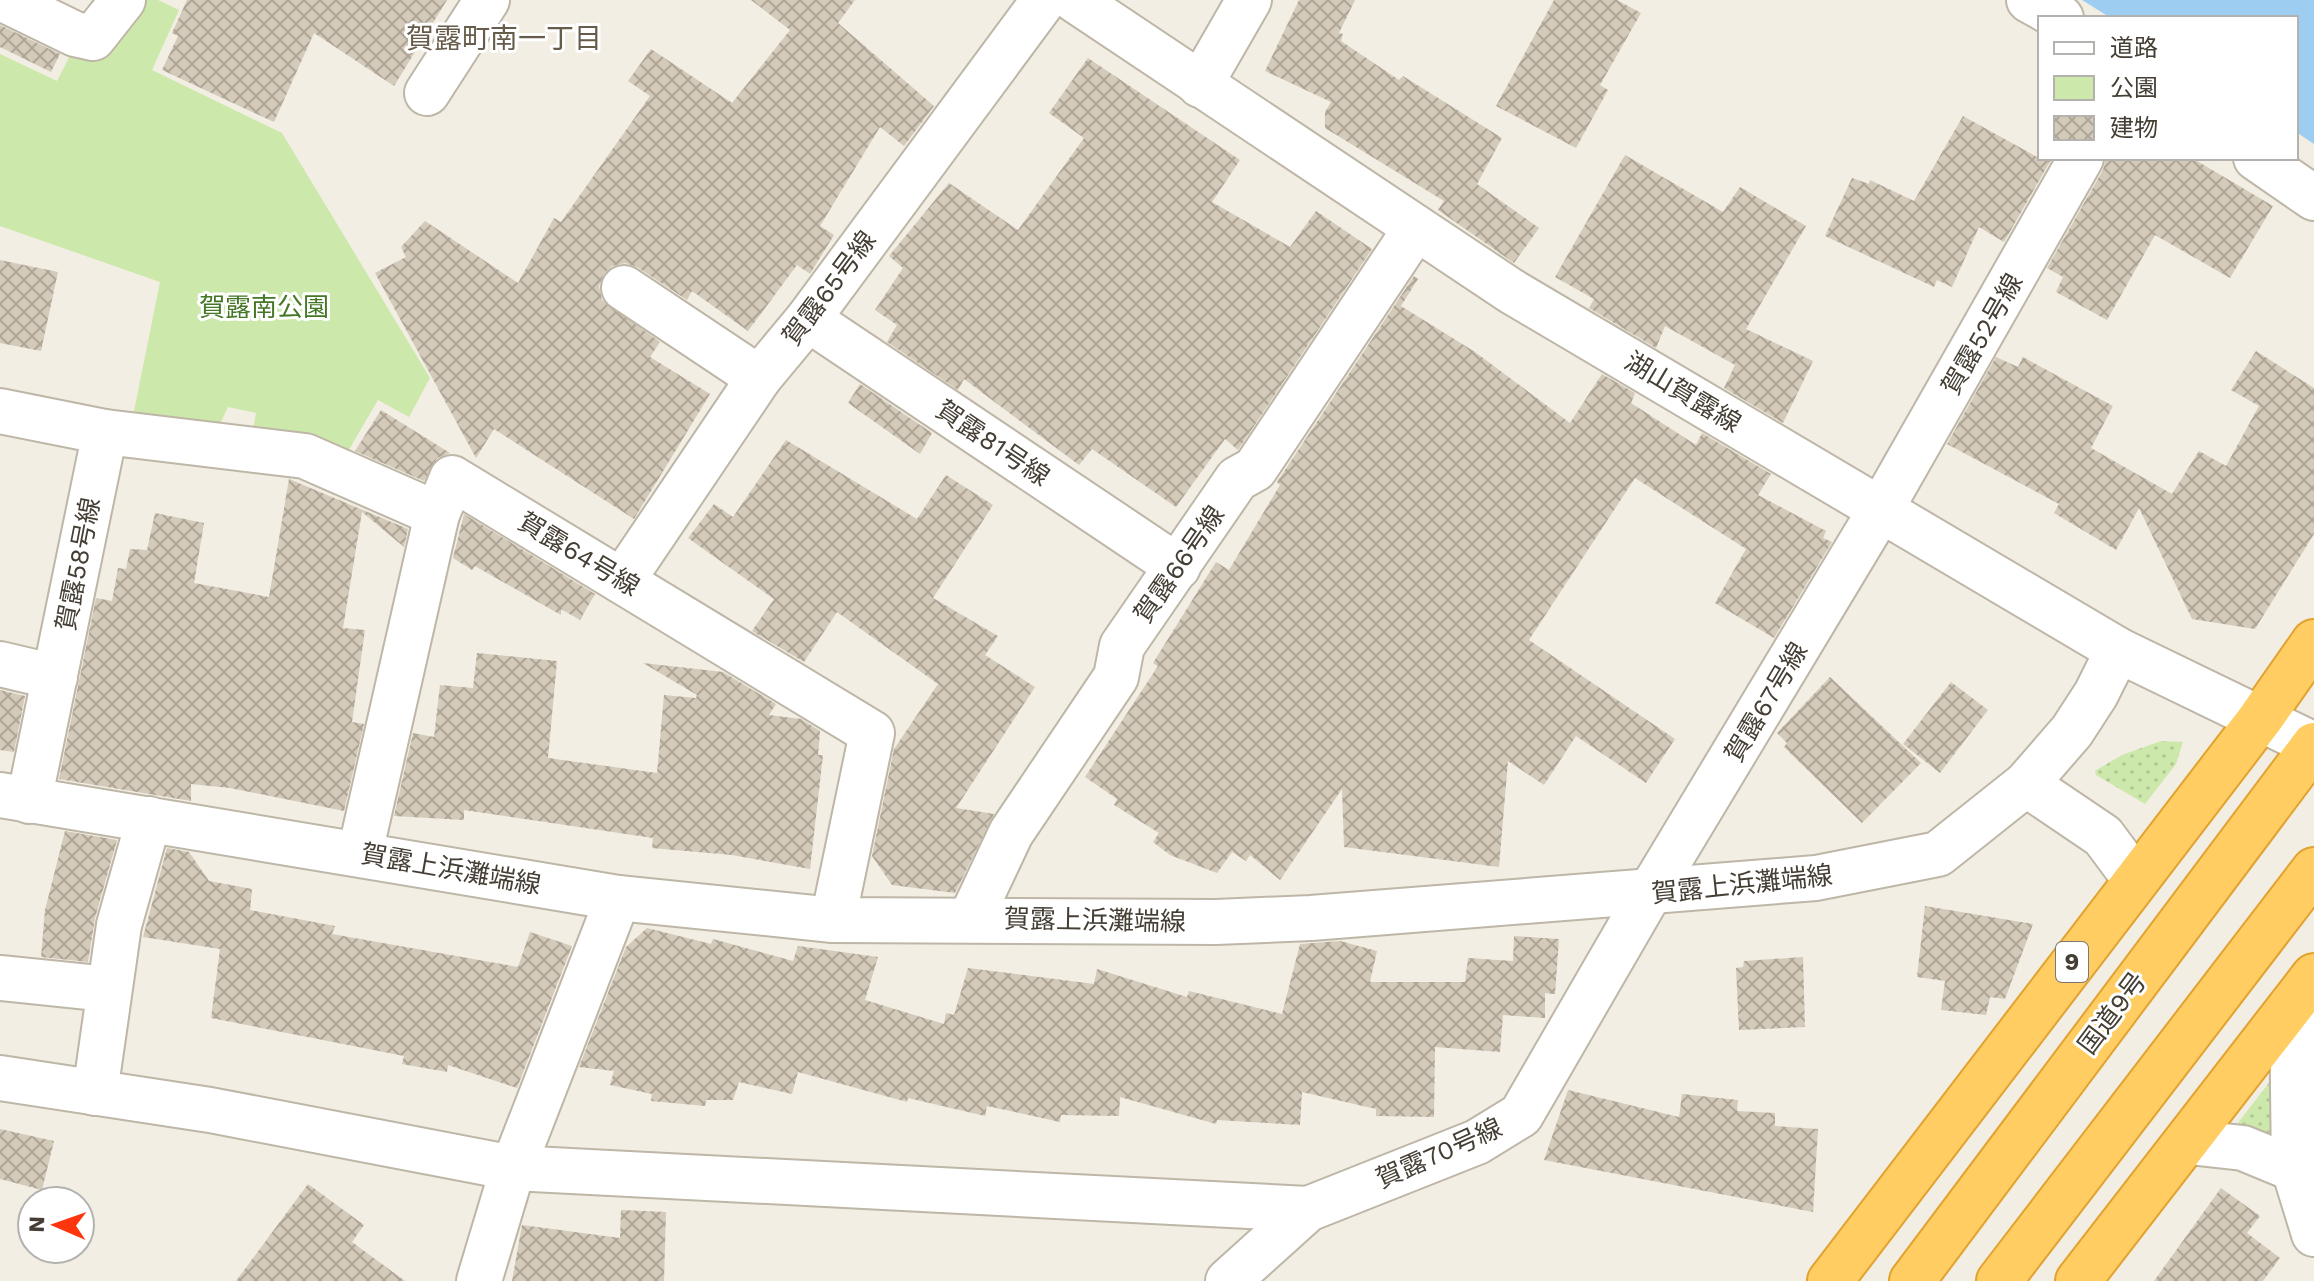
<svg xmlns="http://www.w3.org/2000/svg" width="2314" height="1281" viewBox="0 0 2314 1281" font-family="'Work Sans','Noto Sans JP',sans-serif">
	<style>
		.grass { fill: url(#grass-dots) }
		.green { fill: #cce8ab }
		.water { fill: #9dcef2 }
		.building { fill: url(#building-cross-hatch) }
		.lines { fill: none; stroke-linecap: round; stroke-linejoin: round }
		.minor-casing { stroke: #beb6a6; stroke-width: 48 }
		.highway-casing { stroke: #e1a22f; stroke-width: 48 }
		.minor { stroke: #fff; stroke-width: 44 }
		.highway { stroke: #ffcd62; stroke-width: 44 }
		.labels { text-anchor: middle; stroke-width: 6; stroke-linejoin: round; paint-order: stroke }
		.shield { fill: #fff; stroke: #7c7871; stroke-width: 2 }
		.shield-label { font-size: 24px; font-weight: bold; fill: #443e34 }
		.street-label { font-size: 26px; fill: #443e34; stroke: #fff }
		.park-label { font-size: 26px; fill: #447726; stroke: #fff }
		.neighbourhood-label { font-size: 28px; fill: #675c4b; stroke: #fff }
	</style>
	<defs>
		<pattern id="grass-dots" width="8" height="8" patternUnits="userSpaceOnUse" patternTransform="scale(2)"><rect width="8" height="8" fill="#cce8ab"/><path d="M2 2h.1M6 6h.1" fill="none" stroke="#b0c894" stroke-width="1.8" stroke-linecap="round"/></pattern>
		<pattern id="building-cross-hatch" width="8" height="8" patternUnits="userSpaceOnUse" patternTransform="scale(2)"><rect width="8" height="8" fill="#d4cab9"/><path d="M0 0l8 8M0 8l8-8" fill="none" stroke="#aea597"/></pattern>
	</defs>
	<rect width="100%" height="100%" fill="#f2eee4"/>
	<g class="grass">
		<polygon points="2161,741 2183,742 2176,764 2145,804 2096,775 2095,771 2122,755"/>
		<polygon points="2282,1066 2280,1144 2234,1128"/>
	</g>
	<polygon class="green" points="136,0 158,0 179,10 152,70 282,133 430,378 409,417 378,400 347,453 253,429 256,413 228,407 220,424 132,421 160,282 0,226 0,54 57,81 75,46"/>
	<polygon class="water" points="2082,0 2314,0 2314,144 2296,132 2296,18 2111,18"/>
	<g class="building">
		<polygon points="187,0 447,0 394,86 314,33 274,122 162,70 178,36 172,33"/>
		<polygon points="751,0 855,0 838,23 934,106 904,146 880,127 820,226 834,235 810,274 797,265 748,331 692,291 687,300 637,267 625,263 612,266 604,274 599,286 602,300 660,342 650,357 710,394 634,519 494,429 476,458 375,273 406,257 401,247 425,221 518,283 554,218 561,222 650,96 628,81 651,49 732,103 790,30"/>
		<polygon points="1299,0 1355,0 1339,33 1343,34 1341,41 1399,80 1403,76 1502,138 1477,184 1539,228 1514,263 1438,210 1444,201 1325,128 1325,112 1331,102 1265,71"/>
		<polygon points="1554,0 1617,0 1641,13 1600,85 1608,90 1576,148 1496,106"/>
		<polygon points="0,25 60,54 51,72 0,47"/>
		<polygon points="1088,58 1240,160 1212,202 1290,247 1316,211 1372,249 1238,450 1225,439 1176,507 1092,449 1079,465 964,379 958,390 887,342 897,325 875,310 903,268 889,256 949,183 1018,230 1084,138 1049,113"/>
		<polygon points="1963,116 2039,158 2052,158 2004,242 1979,227 1952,287 1937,280 1934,287 1825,236 1852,178 1869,184 1870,180 1914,201"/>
		<polygon points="1625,155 1723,212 1740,187 1806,226 1746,329 1813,361 1783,423 1724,388 1735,365 1665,326 1656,348 1589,308 1594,299 1555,277"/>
		<polygon points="2106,158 2192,158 2273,206 2230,278 2155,235 2107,320 2056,292 2063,277 2047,268 2103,170"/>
		<polygon points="0,260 58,272 41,351 0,343"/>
		<polygon points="1414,276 1418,279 1401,306 1475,352 1570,423 1602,374 1635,393 1631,403 1696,445 1702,433 1771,474 1758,495 1826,531 1823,538 1832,542 1774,638 1715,603 1746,549 1635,478 1529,640 1675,739 1646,783 1576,736 1544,785 1508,761 1499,867 1344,847 1342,789 1280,880 1250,855 1246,861 1232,852 1217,873 1170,855 1153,842 1159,833 1114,805 1117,799 1085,777 1158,666 1153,663 1216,562 1229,570 1280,485 1277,482"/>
		<polygon points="2256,351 2314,388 2314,534 2255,629 2192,619 2139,508 2116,550 2054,513 2059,504 1947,444 1996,357 2018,367 2023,357 2113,406 2091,448 2172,494 2199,451 2226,466 2259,406 2231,390"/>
		<polygon points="860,384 932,433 920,454 848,403"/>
		<polygon points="381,410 450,453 437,458 424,481 355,451"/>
		<polygon points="786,440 917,519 946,475 993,505 933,598 998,636 985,655 1035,687 956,808 994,814 955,893 892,885 872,856 894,749 938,684 837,612 804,662 752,631 774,599 688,538 714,504 733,517"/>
		<polygon points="289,479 408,529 404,547 362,512 343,628 365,630 352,722 364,724 344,811 230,788 191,784 191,801 59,779 96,598 112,601 118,568 126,569 130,549 147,550 155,513 204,523 194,583 269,597"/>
		<polygon points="464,514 595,594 580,620 561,609 561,615 475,566 472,570 453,558"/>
		<polygon points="477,653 557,661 548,758 657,773 664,695 696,698 697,695 643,663 723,672 776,704 769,715 801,719 820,731 818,755 823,755 810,869 732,855 652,848 653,838 464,810 464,820 394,816 413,733 434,737 440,685 473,688"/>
		<polygon points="1830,677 1921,763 1862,823 1784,747 1787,743 1777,733"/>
		<polygon points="1951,682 1988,710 1940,773 1903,744"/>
		<polygon points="0,690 25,696 14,752 0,750"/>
		<polygon points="65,831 117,840 95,918 88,962 41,957 45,910"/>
		<polygon points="167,848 189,852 209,881 252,889 250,910 335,926 332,934 518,967 530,932 572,946 517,1088 448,1065 447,1072 402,1064 404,1056 211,1018 220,949 143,937"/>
		<polygon points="1925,906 2033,924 2005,999 1990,997 1986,1015 1941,1010 1945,981 1917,977"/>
		<polygon points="647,928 711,944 713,939 793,961 798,946 878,957 865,1000 944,1024 946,1013 954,1015 968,968 1094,984 1097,969 1187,997 1189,991 1282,1014 1300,944 1340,941 1377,951 1370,982 1465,982 1468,958 1513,961 1514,936 1559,939 1555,994 1545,993 1545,1018 1503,1015 1500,1052 1435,1047 1434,1117 1376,1116 1376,1109 1302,1092 1300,1125 1217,1120 1216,1124 1120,1097 1119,1116 1061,1115 1060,1122 987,1106 985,1116 908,1098 907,1102 798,1072 792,1094 739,1082 733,1100 706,1100 705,1106 651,1101 652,1094 610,1085 614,1071 579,1067 626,947"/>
		<polygon points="1803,957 1805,1027 1739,1030 1736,968 1743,967 1744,961"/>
		<polygon points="1568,1090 1679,1117 1682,1094 1738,1100 1737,1111 1775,1113 1775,1126 1818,1129 1813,1212 1544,1160"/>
		<polygon points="0,1129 54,1141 42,1190 0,1179"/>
		<polygon points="308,1184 364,1225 352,1242 405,1281 236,1281"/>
		<polygon points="2221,1188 2260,1216 2247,1233 2280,1258 2263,1281 2154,1281"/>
		<polygon points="621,1210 666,1212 664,1281 512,1281 522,1225 620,1238"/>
	</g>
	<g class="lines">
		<defs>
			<g id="minor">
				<polyline points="5,0 75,34 93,38 123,0"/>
				<polyline points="1075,0 1511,291 2118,650 2314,745"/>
				<polyline points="2029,0 2061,18"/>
				<polyline points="1200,85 1249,0"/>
				<polyline points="427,93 487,0"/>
				<polyline points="2256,158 2314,198"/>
				<polyline points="624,288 759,378"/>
				<polyline points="808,319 1178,567"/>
				<polyline points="0,411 105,432 29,801"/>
				<polyline points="105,432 305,456 437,514"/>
				<polyline points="622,581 759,378 808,319 1044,0"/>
				<polyline points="0,664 55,677"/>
				<polyline points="2026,784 2103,836 2135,879"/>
				<polyline points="0,795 618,898 833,920 1216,922 1311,918 1816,878 1938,854 2026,784 2072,731 2096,694 2118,650"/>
				<polyline points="360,853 437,514 452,478 872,733 833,920"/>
				<polyline points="971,918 1011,833 1116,677 1122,646 1237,479 1255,469 1416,228"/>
				<polyline points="0,978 108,989"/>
				<polyline points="0,1078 210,1110 513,1168 1308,1209"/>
				<polyline points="95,1093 119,925 149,819"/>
				<polyline points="2189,1142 2243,1148 2294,1169 2292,1005"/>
				<polyline points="2310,1145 2294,1169 2314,1234"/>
				<polyline points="479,1281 513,1168 618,898"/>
				<polyline points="1228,1281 1308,1209 1477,1142 1521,1115 1649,894 1881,509 2081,158"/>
			</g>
			<g id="highway">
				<polyline points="1830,1281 2260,719 2314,642"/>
				<polyline points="1912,1281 2314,745"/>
				<polyline points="1999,1281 2314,870"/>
				<polyline points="2078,1281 2314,976"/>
			</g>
		</defs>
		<use href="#minor" class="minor-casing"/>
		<use href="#highway" class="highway-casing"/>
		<use href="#minor" class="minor"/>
		<use href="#highway" class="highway"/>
	</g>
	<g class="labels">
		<rect class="shield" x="2056" y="942" width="32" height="40" rx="6"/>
		<g class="shield-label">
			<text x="2072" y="970">9</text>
		</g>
		<g class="street-label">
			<text transform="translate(829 288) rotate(-53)" y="9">賀露65号線</text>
			<text transform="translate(1982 334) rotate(-60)" y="9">賀露52号線</text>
			<text transform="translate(1683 392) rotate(31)" y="9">湖山賀露線</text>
			<text transform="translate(993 443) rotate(34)" y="9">賀露81号線</text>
			<text transform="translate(579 554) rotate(31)" y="9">賀露64号線</text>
			<text transform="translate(78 564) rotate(-79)" y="9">賀露58号線</text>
			<text transform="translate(1179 564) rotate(-55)" y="9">賀露66号線</text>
			<text transform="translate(1766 702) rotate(-59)" y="9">賀露67号線</text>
			<text transform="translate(451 869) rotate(10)" y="9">賀露上浜灘端線</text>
			<text transform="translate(1742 884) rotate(-6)" y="9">賀露上浜灘端線</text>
			<text transform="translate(1095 920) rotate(1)" y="9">賀露上浜灘端線</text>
			<text transform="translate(2112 1013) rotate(-53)" y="9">国道9号</text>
			<text transform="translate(1439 1153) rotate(-24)" y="9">賀露70号線</text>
		</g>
		<g class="park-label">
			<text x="264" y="316">賀露南公園</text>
		</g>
		<g class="neighbourhood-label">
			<text x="504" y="48">賀露町南一丁目</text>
		</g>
	</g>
	<rect x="2038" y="16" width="260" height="144" fill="#ffffff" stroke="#b4b2ae" stroke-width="2"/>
	<rect x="2054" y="42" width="40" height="12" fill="#ffffff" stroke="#b4b2ae" stroke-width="2"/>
	<text x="2110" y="56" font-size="24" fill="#443e34">道路</text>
	<rect x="2054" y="76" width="40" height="24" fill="#cce8ab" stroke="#b4b2ae" stroke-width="2"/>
	<text x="2110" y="96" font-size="24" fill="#443e34">公園</text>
	<rect x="2054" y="116" width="40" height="24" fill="url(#building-cross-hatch)" stroke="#b4b2ae" stroke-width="2"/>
	<text x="2110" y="136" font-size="24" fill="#443e34">建物</text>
	<g transform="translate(56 1225) rotate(272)"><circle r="38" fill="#ffffff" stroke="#b4b2ae" stroke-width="2"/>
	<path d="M0-6L14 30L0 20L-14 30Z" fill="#ff350e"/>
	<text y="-12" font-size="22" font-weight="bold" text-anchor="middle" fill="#443e34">N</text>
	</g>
</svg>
